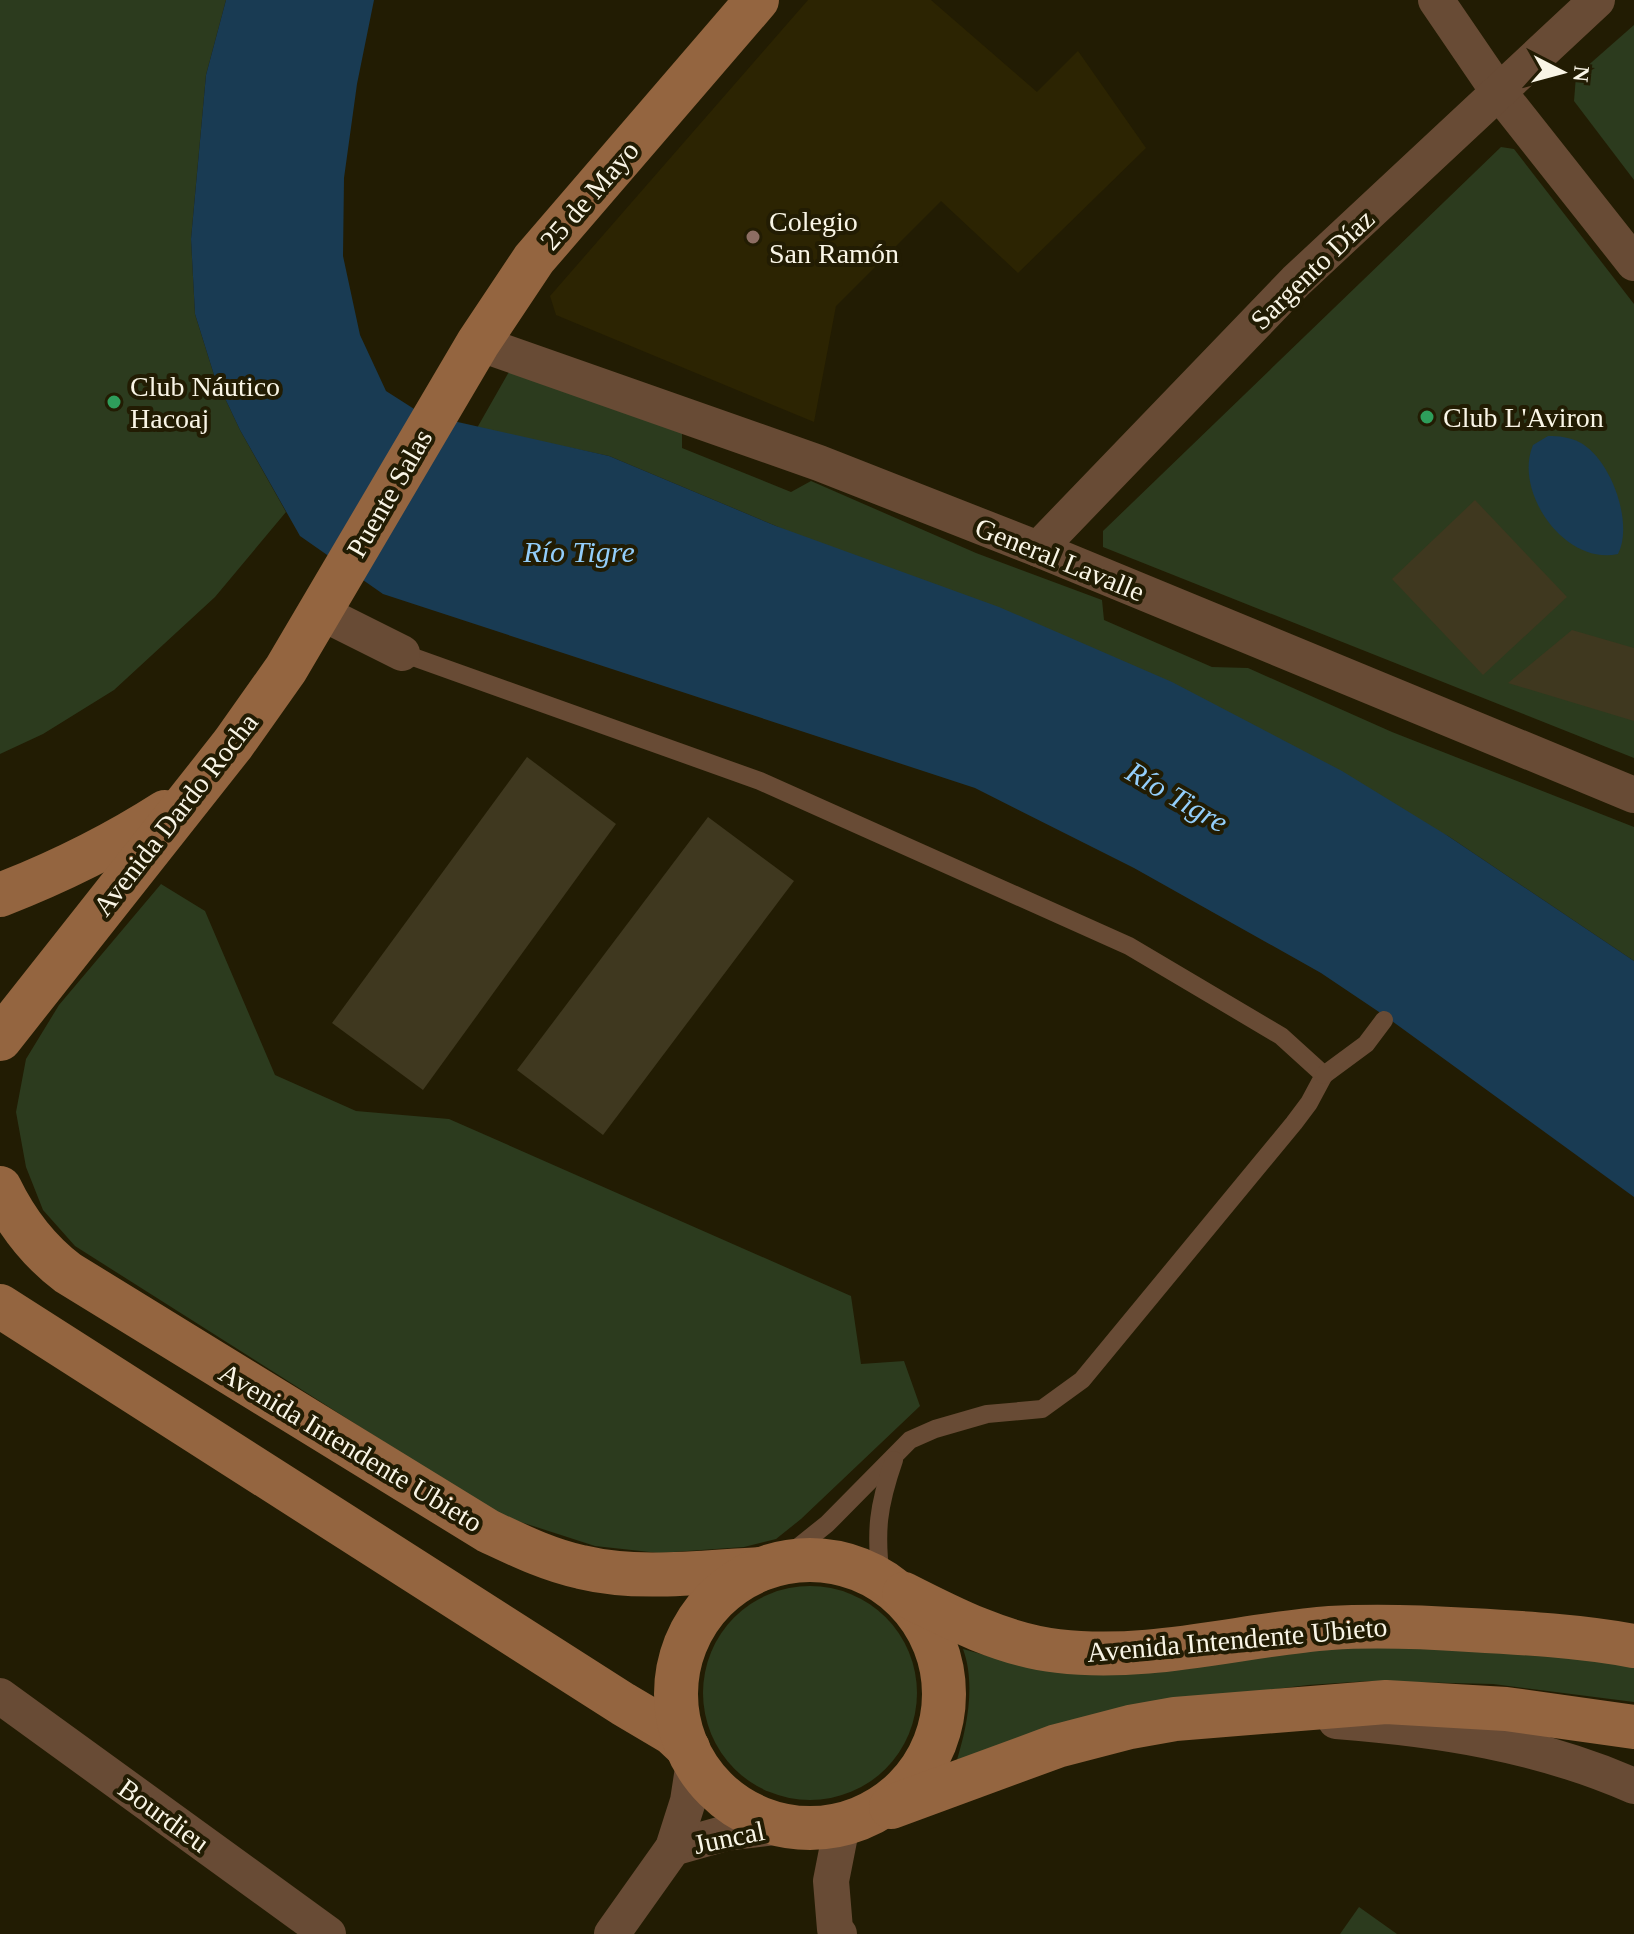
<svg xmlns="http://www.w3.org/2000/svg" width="1634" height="1934" viewBox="0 0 1634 1934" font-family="Georgia,serif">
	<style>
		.built { fill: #2c2402 }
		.green { fill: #2c3b1e }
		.water { fill: #193b53 }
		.building { fill: #3f381f }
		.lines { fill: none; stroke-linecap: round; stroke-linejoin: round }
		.lane { stroke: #684b35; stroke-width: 18 }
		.street { stroke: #684b35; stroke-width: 36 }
		.secondary { stroke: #946540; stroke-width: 44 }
		.education-dot { fill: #8d6e63; stroke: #221c03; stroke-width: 3 }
		.leisure-dot { fill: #2e9e5b; stroke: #221c03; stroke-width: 3 }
		.labels { text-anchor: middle; stroke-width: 8; stroke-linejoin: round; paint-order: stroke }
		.street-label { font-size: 28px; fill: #f9f5e6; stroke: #221c03 }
		.poi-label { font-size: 28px; fill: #f9f5e6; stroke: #221c03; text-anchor: start }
		.water-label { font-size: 30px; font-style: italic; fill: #93cefa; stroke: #221c03 }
	</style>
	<rect width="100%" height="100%" fill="#221c03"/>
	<polygon class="built" points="808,0 931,0 1037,92 1078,51 1146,148 1018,273 941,201 836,306 814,422 556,315 550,296"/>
	<g class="green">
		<polygon points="0,0 226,0 206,75 191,239 195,314 214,375 240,430 286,512 215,597 114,690 43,734 0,754"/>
		<polygon points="1634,25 1634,180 1574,101 1576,76"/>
		<polygon points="1501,147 1514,149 1634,304 1634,758 1103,547 1103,531"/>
		<polygon points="510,370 682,433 682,448 791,492 811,481 976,553 1102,600 1104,620 1212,667 1248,668 1392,732 1634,827 1634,961 1448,836 776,526 609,456 477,428"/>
		<polygon points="161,884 205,911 275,1075 356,1111 449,1119 851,1296 861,1364 904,1361 920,1406 801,1519 776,1539 744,1547 659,1553 595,1546 499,1515 75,1246 43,1210 26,1167 16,1112 26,1059 59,1005"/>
		<circle cx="810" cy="1693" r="107"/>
		<path d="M1414,1644L1634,1664V1702L1493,1684L1369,1681L1308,1685L1194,1699L956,1763C967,1728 976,1684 963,1649L1017,1664Z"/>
		<polygon points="1359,1907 1397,1934 1340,1934"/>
	</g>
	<g class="water">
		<polygon points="226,0 374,0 357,84 344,178 343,256 360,335 386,391 422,414 609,456 776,526 999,607 1172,682 1342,771 1448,836 1634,961 1634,1197 1385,1016 1321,973 1134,868 975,788 383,594 300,536 240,430 214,375 195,314 191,239 206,75"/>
		<path d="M1548,436C1559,436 1569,437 1579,442C1611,458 1634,524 1618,554C1565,566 1513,492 1533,445Z"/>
	</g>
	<g class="building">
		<polygon points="1475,500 1567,597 1483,675 1392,579"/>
		<polygon points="1572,630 1634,648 1634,721 1508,683"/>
		<polygon points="527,757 616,824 423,1090 332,1023"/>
		<polygon points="708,817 794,881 603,1135 517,1070"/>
	</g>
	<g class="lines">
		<g class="lane">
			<polyline points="402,653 760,781 1129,946 1281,1036 1324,1075 1309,1103 1294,1123 1082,1380 1042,1409 987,1414 935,1429 910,1440 827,1524 782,1560"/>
			<polyline points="1324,1075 1366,1044 1384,1020"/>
			<path d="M881,1579C875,1531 878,1506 894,1460"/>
		</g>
		<g class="street">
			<polyline points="1436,0 1498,91 1634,263"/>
			<polyline points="478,343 819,463 1038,549 1634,795"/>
			<polyline points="1038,549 1296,281 1597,0"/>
			<polyline points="320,612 402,653"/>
			<polyline points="0,1696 328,1934"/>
			<path d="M1336,1721C1440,1729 1538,1744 1634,1786"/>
			<polyline points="673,1848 726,1833 784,1826"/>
			<polyline points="612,1934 673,1848 688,1801 694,1762"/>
			<polyline points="839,1934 835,1929 831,1881 842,1825"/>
		</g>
		<g class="secondary">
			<path d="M0,895C59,872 112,846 165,812"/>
			<polyline points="0,1039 233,744 286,669 478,343 534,259 757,0"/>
			<path d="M0,1188C16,1221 39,1251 68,1273L488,1531C518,1545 548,1560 581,1567C639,1581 702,1572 761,1569"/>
			<polyline points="0,1306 623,1704 672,1733 688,1748"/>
			<circle cx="810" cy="1694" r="134"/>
			<path d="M904,1594C951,1618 1004,1645 1058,1651C1149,1662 1240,1635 1330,1628C1377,1625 1424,1627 1470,1630C1525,1633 1580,1636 1634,1646"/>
			<polyline points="891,1807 1057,1746 1130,1727 1175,1719 1386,1702 1506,1709 1634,1727"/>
		</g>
	</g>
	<circle class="education-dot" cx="753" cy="237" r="8"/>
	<g class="leisure-dot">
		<circle cx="114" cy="402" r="8"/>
		<circle cx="1427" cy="417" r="8"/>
	</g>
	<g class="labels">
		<g class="street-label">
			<text transform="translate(589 195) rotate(-49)" y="10">25 de Mayo</text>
			<text transform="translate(1312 269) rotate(-44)" y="10">Sargento Díaz</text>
			<text transform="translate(389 493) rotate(-60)" y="10">Puente Salas</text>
			<text transform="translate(1060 559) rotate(22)" y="10">General Lavalle</text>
			<text transform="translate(175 814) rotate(-52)" y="10">Avenida Dardo Rocha</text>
			<text transform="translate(351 1447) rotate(31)" y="10">Avenida Intendente Ubieto</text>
			<text transform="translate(1237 1639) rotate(-5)" y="10">Avenida Intendente Ubieto</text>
			<text transform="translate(164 1815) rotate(36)" y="10">Bourdieu</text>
			<text transform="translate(729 1837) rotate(-12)" y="10">Juncal</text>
		</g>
		<g class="poi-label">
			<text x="769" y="231">Colegio<tspan x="769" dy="32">San Ramón</tspan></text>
			<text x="130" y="396">Club Náutico<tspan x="130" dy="32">Hacoaj</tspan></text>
			<text x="1443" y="427">Club L'Aviron</text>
		</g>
		<g class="water-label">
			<text x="579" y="562">Río Tigre</text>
			<text transform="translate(1177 797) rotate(30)" y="10">Río Tigre</text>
		</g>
	</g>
	<g transform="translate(1562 72) rotate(96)" stroke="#221c03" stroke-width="6" paint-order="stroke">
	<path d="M0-6L14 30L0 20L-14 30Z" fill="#f9f5e6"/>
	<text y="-12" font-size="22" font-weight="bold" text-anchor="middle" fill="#f9f5e6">N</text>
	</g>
</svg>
